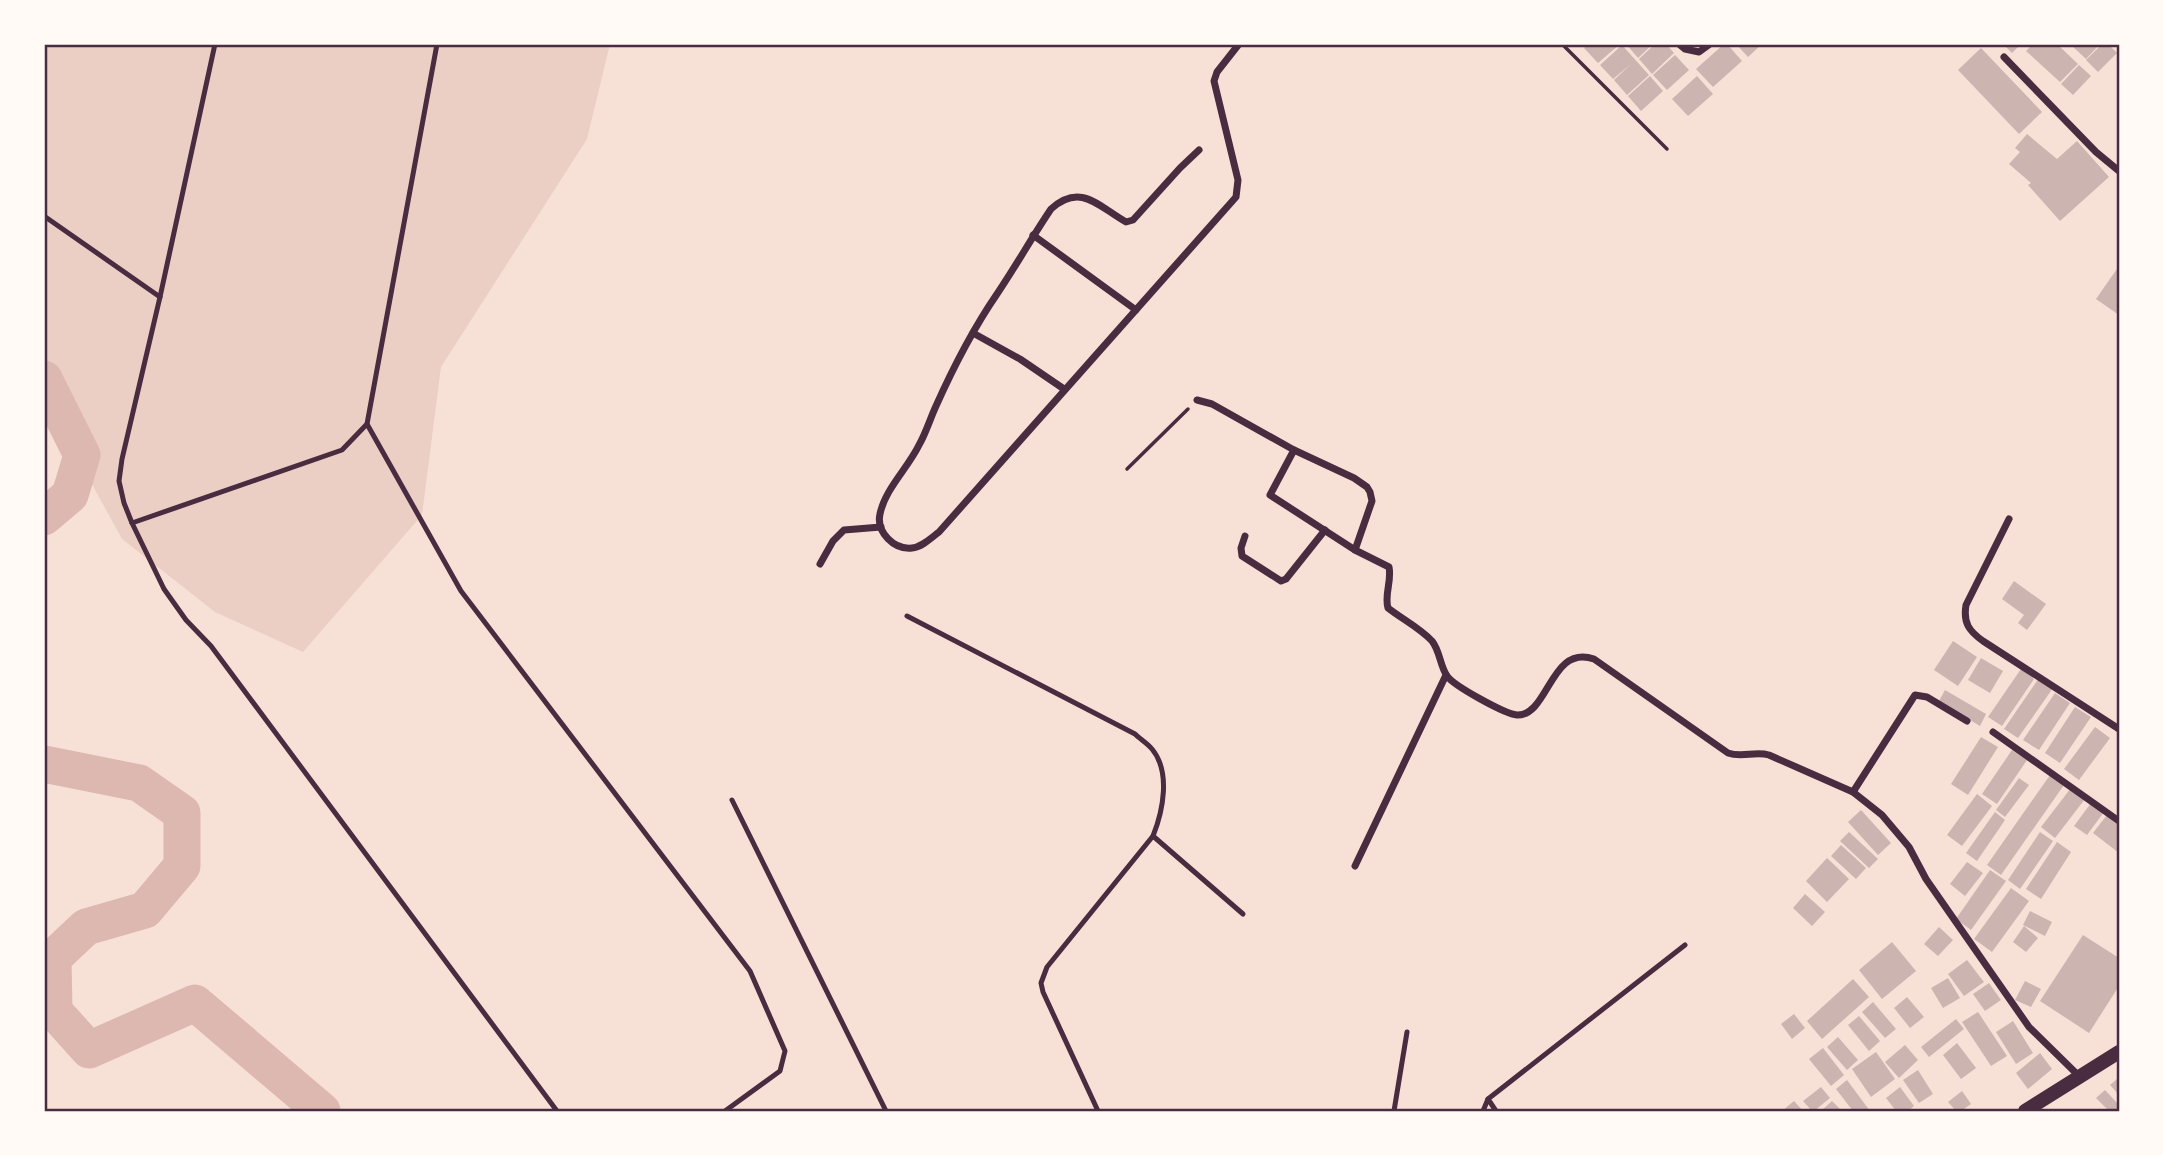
<svg xmlns="http://www.w3.org/2000/svg" width="2163" height="1155" viewBox="0 0 2163 1155" font-family="'Work Sans',sans-serif">
	<style>
		.green { fill: #ebcfc5 }
		.lines { fill: none; stroke-linecap: round; stroke-linejoin: round }
		.river { stroke: #dcb8b0; stroke-width: 37 }
		.building { fill: #ccb4b1 }
		.path { stroke: #4a2c40; stroke-width: 3.5 }
		.service { stroke: #4a2c40; stroke-width: 5 }
		.minor { stroke: #4a2c40; stroke-width: 7 }
		.secondary { stroke: #4a2c40; stroke-width: 14 }
		.neatline { fill: none; stroke: #4a2c40; stroke-width: 2.5 }
	</style>
	<rect width="100%" height="100%" fill="#f7e1d7"/>
	<polygon class="green" points="44,44 610,44 587,139 441,367 422,515 303,652 215,612 122,539 44,397"/>
	<g class="lines">
		<g class="river">
			<polyline points="44,379 82,455 70,495 44,517"/>
			<polyline points="44,764 139,783 182,813 182,866 145,910 86,927 53,958 54,1011 89,1050 195,1003 322,1111"/>
		</g>
	</g>
	<g class="building">
		<polygon points="1589,44 1620,44 1598,63 1584,48"/>
		<polygon points="1626,44 1653,44 1638,58"/>
		<polygon points="1655,44 1666,44 1674,53 1652,74 1639,59"/>
		<polygon points="1724,44 1727,44 1742,61 1713,87 1696,69"/>
		<polygon points="1736,44 1762,44 1748,57"/>
		<polygon points="2003,44 2021,44 2012,53"/>
		<polygon points="2033,44 2057,44 2078,64 2060,82 2026,51"/>
		<polygon points="2070,44 2100,44 2086,59"/>
		<polygon points="2102,44 2108,44 2117,53 2098,72 2086,60"/>
		<polygon points="1622,45 1649,75 1627,95 1614,80 1631,64 1613,79 1600,65"/>
		<polygon points="1981,48 2042,112 2019,134 1958,70"/>
		<polygon points="1675,55 1689,70 1667,90 1653,75"/>
		<polygon points="2079,65 2091,76 2073,95 2061,84"/>
		<polygon points="1650,76 1663,91 1641,111 1628,96"/>
		<polygon points="1697,76 1713,94 1688,116 1672,99"/>
		<polygon points="2027,134 2057,159 2077,141 2109,177 2060,221 2028,185 2031,183 2009,164 2020,152 2015,148"/>
		<polygon points="2119,266 2119,315 2096,299"/>
		<polygon points="2014,581 2046,604 2027,630 2018,623 2024,615 2002,599"/>
		<polygon points="1953,641 1977,657 1958,686 1934,670"/>
		<polygon points="1981,658 2003,671 1990,693 1968,680"/>
		<polygon points="2021,669 2034,679 2002,726 1988,717"/>
		<polygon points="2039,678 2053,688 2018,738 2004,729"/>
		<polygon points="1945,690 1986,714 1980,726 1939,701"/>
		<polygon points="2055,693 2070,703 2039,750 2023,740"/>
		<polygon points="2075,707 2091,717 2060,763 2045,753"/>
		<polygon points="2095,727 2110,738 2079,780 2064,769"/>
		<polygon points="1981,737 1998,747 1968,795 1951,784"/>
		<polygon points="2012,750 2027,760 1997,804 1982,794"/>
		<polygon points="2050,775 2064,785 2001,875 1987,865"/>
		<polygon points="2019,778 2029,785 2005,817 1996,810"/>
		<polygon points="2071,788 2085,799 2055,838 2041,827"/>
		<polygon points="1977,794 1992,806 1962,846 1947,835"/>
		<polygon points="2091,803 2104,812 2087,835 2074,826"/>
		<polygon points="1861,810 1891,843 1878,855 1848,822"/>
		<polygon points="1995,812 2005,820 1977,861 1966,853"/>
		<polygon points="2107,815 2119,824 2119,853 2093,833"/>
		<polygon points="1849,832 1878,859 1869,868 1840,841"/>
		<polygon points="2040,832 2053,841 2020,889 2008,880"/>
		<polygon points="2057,842 2071,852 2041,899 2026,889"/>
		<polygon points="1841,845 1866,868 1856,879 1831,856"/>
		<polygon points="1827,858 1849,879 1827,902 1806,881"/>
		<polygon points="1967,862 1983,873 1965,896 1950,884"/>
		<polygon points="1990,870 2006,881 1971,930 1956,919"/>
		<polygon points="2011,888 2029,901 1992,952 1974,939"/>
		<polygon points="1805,894 1825,912 1812,926 1793,908"/>
		<polygon points="2030,911 2052,922 2045,936 2023,925"/>
		<polygon points="2024,926 2038,938 2026,952 2013,942"/>
		<polygon points="1939,927 1953,940 1938,956 1924,944"/>
		<polygon points="2083,935 2119,958 2119,986 2089,1033 2040,1001"/>
		<polygon points="1892,942 1916,971 1882,999 1859,970"/>
		<polygon points="1967,960 1984,982 1964,996 1948,974"/>
		<polygon points="1948,978 1960,998 1943,1008 1931,988"/>
		<polygon points="1853,979 1869,997 1822,1039 1807,1021"/>
		<polygon points="2025,981 2041,989 2031,1007 2015,1000"/>
		<polygon points="1989,983 2001,1000 1985,1011 1973,994"/>
		<polygon points="1907,997 1924,1017 1910,1028 1894,1008"/>
		<polygon points="1873,1002 1896,1029 1885,1038 1862,1012"/>
		<polygon points="1978,1012 2007,1056 1991,1066 1962,1022"/>
		<polygon points="1794,1014 1805,1028 1792,1039 1781,1024"/>
		<polygon points="1859,1016 1880,1041 1869,1051 1848,1025"/>
		<polygon points="1956,1019 1964,1029 1929,1057 1921,1047"/>
		<polygon points="2013,1021 2033,1053 2016,1064 1996,1032"/>
		<polygon points="1838,1037 1858,1060 1847,1070 1827,1047"/>
		<polygon points="1957,1043 1976,1068 1961,1079 1943,1055"/>
		<polygon points="1905,1045 1918,1060 1899,1078 1885,1062"/>
		<polygon points="1823,1048 1844,1075 1831,1086 1809,1059"/>
		<polygon points="1876,1052 1895,1079 1871,1097 1852,1069"/>
		<polygon points="2040,1053 2052,1069 2028,1089 2016,1073"/>
		<polygon points="1918,1070 1933,1094 1919,1103 1903,1080"/>
		<polygon points="2118,1078 2119,1079 2119,1095 2110,1085"/>
		<polygon points="1847,1080 1870,1111 1853,1111 1836,1089"/>
		<polygon points="1821,1087 1830,1098 1814,1111 1812,1111 1803,1101"/>
		<polygon points="1900,1087 1914,1106 1908,1111 1896,1111 1886,1098"/>
		<polygon points="2105,1090 2119,1105 2119,1111 2109,1111 2096,1098"/>
		<polygon points="1962,1091 1971,1104 1961,1111 1956,1111 1948,1102"/>
		<polygon points="1794,1101 1803,1111 1782,1111"/>
		<polygon points="1832,1101 1842,1111 1821,1111"/>
	</g>
	<g class="lines">
		<g class="path">
			<polyline points="1562,44 1667,149"/>
			<polyline points="1127,469 1188,409"/>
		</g>
		<g class="service">
			<polyline points="215,44 160,297 122,459 119,481 124,503 132,523 164,589 186,620 211,646 557,1111"/>
			<polyline points="44,216 160,297"/>
			<polyline points="367,424 461,591 750,971 785,1051 780,1071 725,1111"/>
			<polyline points="132,523 342,450 367,424 437,44"/>
			<path d="M907,616L1135,734C1140,739 1147,743 1152,749C1171,772 1163,811 1153,836L1047,967L1041,983L1043,992L1098,1111"/>
			<polyline points="732,800 886,1111"/>
			<polyline points="1153,836 1243,914"/>
			<polyline points="1394,1111 1407,1032"/>
			<polyline points="1483,1111 1488,1099"/>
			<polyline points="1496,1111 1488,1099 1685,945"/>
		</g>
		<g class="minor">
			<polyline points="1679,44 1685,49 1699,52 1710,44"/>
			<polyline points="2004,57 2096,152 2119,171"/>
			<path d="M1199,150L1180,168L1133,220L1126,222C1099,207 1081,182 1051,209C1032,237 1016,266 997,294C973,329 953,368 936,406C930,419 926,433 919,445C908,468 885,489 880,514C876,532 894,550 912,548C922,547 931,538 939,532L1236,197L1238,180L1214,81L1217,72L1239,44"/>
			<polyline points="1033,235 1136,310"/>
			<polyline points="973,333 1020,359 1064,389"/>
			<polyline points="1197,400 1212,404 1294,450 1354,478 1367,487 1370,492 1372,501 1355,550"/>
			<path d="M1294,450L1270,495L1355,550L1389,567C1392,581 1384,595 1388,608C1402,619 1420,628 1432,641C1440,651 1440,666 1447,676C1454,686 1505,714 1517,715C1549,716 1550,644 1594,659L1728,753C1742,758 1755,751 1769,755L1853,792L1882,815L1909,847L1926,879L2029,1027L2080,1077"/>
			<path d="M2009,519L1966,605C1963,623 1969,631 1983,641L2119,729"/>
			<polyline points="1245,536 1241,548 1242,556 1281,581 1286,579 1325,530"/>
			<polyline points="820,564 833,541 844,530 881,527"/>
			<polyline points="1993,732 2119,821"/>
			<polyline points="1853,792 1915,695 1927,697 1967,721"/>
			<polyline points="1355,866 1446,675"/>
		</g>
		<polyline class="secondary" points="2025,1111 2119,1052"/>
	</g>
	<rect width="2163" height="1155" fill="none" stroke="#fffaf5" stroke-width="91"/>
	<rect x="46" y="46" width="2072" height="1064" class="neatline"/>
</svg>
